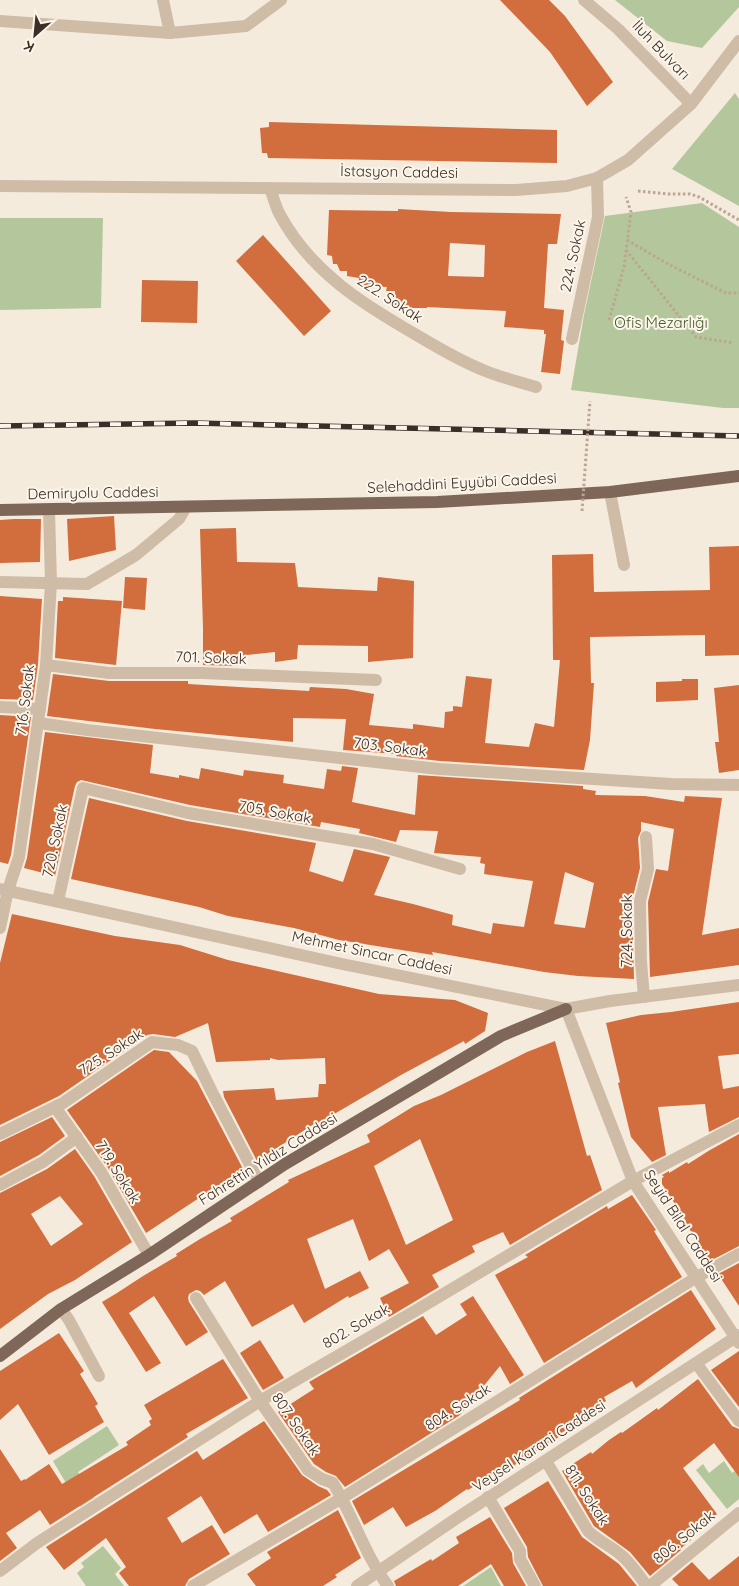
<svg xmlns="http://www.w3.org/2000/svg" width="739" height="1586" viewBox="0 0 739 1586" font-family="Quicksand,sans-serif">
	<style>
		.green { fill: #b4c69b }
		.building { fill: #d26d3e; fill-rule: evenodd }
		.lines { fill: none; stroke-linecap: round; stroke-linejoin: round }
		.path { stroke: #bba691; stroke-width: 3; stroke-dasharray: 2.5 2.5; stroke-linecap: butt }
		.minor { stroke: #cfbca7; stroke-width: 12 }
		.major { stroke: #7e6758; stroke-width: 12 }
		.rail-casing { stroke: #3a2f28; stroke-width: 5.5 }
		.rail { stroke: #fcf5ea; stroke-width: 4; stroke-dasharray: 11; stroke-linecap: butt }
		.path-bridge { stroke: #bba691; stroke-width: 3; stroke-dasharray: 2.5 2.5; stroke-linecap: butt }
		.labels { text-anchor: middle; stroke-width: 4; stroke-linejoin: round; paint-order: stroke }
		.street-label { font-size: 15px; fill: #3a2f28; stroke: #fcf5ea }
		.park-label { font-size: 15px; fill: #455b29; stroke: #fcf5ea }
	</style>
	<rect width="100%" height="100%" fill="#f5ebdd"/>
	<g class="green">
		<polygon points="615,0 739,0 739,7 702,48 667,41"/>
		<polygon points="735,93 739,99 739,206 672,169"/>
		<polygon points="702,203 739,227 739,408 723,408 571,390 584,315 605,216"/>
		<polygon points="0,218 103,218 101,308 0,310"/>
		<polygon points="107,1426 119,1445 78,1472 94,1498 80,1507 53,1461"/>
		<polygon points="724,1461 732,1473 739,1468 739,1499 727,1509 696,1470 703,1464 709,1473"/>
		<polygon points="103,1546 121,1568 115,1574 124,1586 86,1586 77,1573 84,1567 81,1563"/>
		<polygon points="491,1567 501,1586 463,1586"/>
	</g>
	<g class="building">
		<polygon points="500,0 549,0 565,16 613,82 587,106 550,52"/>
		<polygon points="269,122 557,130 557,163 268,158 267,153 262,153 260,128 269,127"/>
		<path d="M398,209L451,212L561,214L557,244H548L544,308L564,310L561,340L564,341L560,374L541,372L546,334H544V330L504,327L506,311L427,307V308H394L395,291H386L387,287L359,286V278L347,276V271H340L337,264H333L332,256L327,255L329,210L398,211ZM450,243L485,245L484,277L448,276Z"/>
		<polygon points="263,235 331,311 304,336 236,261"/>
		<polygon points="142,280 198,281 197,323 141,322"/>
		<polygon points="114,516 116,550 69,561 67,519"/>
		<polygon points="14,519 41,519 40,562 0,563 0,520"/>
		<polygon points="236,528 237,562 295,563 298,587 377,591 378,577 414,581 413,658 368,662 368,646 298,645 297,659 275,662 275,652 238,656 238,666 203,665 203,628 200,529"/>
		<polygon points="739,546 739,655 705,656 705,635 590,637 591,683 594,683 590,740 584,770 440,761 396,756 397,754 343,750 346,719 293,718 293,742 155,729 47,716 53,674 109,681 188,681 188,684 309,691 310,687 346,689 374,694 369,725 413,729 413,724 444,728 445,712 453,711 453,706 462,707 466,676 492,679 485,743 529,747 535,723 554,727 560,660 553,660 552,555 593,554 594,592 710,590 709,547"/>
		<polygon points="125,577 147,578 145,610 123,608"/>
		<polygon points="0,596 42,599 38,664 33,700 0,699"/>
		<polygon points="63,597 122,601 116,665 55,658 58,601 63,601"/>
		<polygon points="682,679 698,679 698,700 656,702 656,682 682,681"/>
		<polygon points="739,685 739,770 719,773 715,742 719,742 714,688"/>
		<polygon points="0,715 31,717 11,855 8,864 0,862"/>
		<path d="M45,732L153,745L150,773L179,778V775L199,779L201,768L243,776L244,770L284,775L283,783L324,789L327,769L341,771L342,766L358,768L352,802L415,815L418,775L583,786V789L596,791L595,795L645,796L684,802L685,796L722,798L702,935L739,928V965L650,977L648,902L656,869L668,871L674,829L641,822V831L638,838L640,868L632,901L634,979L578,976L544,972L432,952L433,955L339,940L294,928L228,916L199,907L71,879L89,798L187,821L316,843L309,871L343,882L354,849L390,857L374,895L413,904L453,915L452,925L491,934L493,923L524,927L533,881L484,874L485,864L480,863L481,857L434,853L438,831L400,830L396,842L359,833L360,829L321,822L320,827L190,805L81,780L77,782L75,786L55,876L24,868L27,858ZM565,872L594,883L585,928L554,924Z"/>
		<polygon points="12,914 115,936 180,945 228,960 379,994 455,1000 488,1013 485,1031 465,1044 464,1041 401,1075 317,1124 317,1122 257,1161 224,1097 223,1091 274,1088 276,1100 318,1097 319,1084 326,1084 325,1058 278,1060 270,1058 270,1060 216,1062 208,1023 175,1037 153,1034 147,1035 59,1096 0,1125 0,963"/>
		<polygon points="739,1002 739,1054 718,1056 723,1089 739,1086 739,1117 709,1132 705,1104 658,1107 666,1155 652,1162 631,1137 618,1083 620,1082 606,1023 641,1015 671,1012"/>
		<path d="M555,1041L587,1156L590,1155L602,1190L510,1245L503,1232L472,1246L475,1252L432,1275L439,1287L389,1317L380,1298L409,1283L389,1249L369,1261L353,1219L307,1239L325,1289L360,1271L369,1288L349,1298L348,1296L304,1323L293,1304L252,1327L225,1281L204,1295L200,1291L196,1290L189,1294L188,1298L189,1302L208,1332L186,1346L154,1296L129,1313L161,1363L146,1372L102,1302L117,1293L143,1276L177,1256L176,1254L200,1239L232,1221L230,1218L289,1182L288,1180L370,1142L367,1135L414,1106L441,1095L527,1052ZM420,1139L453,1220L406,1245L374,1166Z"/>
		<polygon points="154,1050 169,1052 197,1081 243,1169 146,1233 108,1168 67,1110"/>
		<polygon points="52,1117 65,1136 39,1155 0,1176 0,1142"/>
		<polygon points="739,1134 739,1246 710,1261 685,1222 686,1221 662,1184 662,1178 664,1177 662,1175 669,1171 669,1173 687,1162 688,1164 710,1150"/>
		<path d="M75,1149L94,1176L132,1242L75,1280L48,1294L0,1329V1193L47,1169ZM60,1196L83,1224L51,1246L31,1214Z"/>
		<polygon points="632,1195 656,1230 654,1231 682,1277 544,1363 495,1275 528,1257 525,1255 607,1206 608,1209"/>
		<polygon points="739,1263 739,1306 718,1274"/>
		<polygon points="691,1290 716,1329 636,1388 632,1381 604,1397 606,1401 584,1416 586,1419 561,1433 562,1435 499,1475 497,1472 468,1490 467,1489 435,1511 406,1527 393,1507 364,1525 352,1501 520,1400 519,1398"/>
		<polygon points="473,1296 524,1375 510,1384 500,1366 460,1415 345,1487 336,1476 326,1472 314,1464 278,1412 314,1389 309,1382 423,1316 436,1335 467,1315 460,1304"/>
		<polygon points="59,1333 84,1371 80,1374 98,1404 95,1406 104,1422 49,1455 18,1404 0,1420 0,1371"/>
		<polygon points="260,1340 284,1378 263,1390 240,1353"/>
		<polygon points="739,1351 739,1407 711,1370"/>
		<polygon points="223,1359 248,1398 186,1434 188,1437 50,1525 40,1510 6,1533 17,1548 0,1561 0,1449 21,1481 25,1479 25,1480 49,1464 62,1484 128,1445 126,1442 151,1425 149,1421 152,1419 144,1405"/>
		<polygon points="698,1379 732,1426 739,1429 739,1477 714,1443 683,1468 717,1514 687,1536 691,1540 680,1549 681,1550 650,1576 630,1552 594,1526 562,1471 591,1452 592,1454 609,1440 621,1432 622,1433 657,1408 658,1410"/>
		<polygon points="264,1421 302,1475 318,1486 327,1490 331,1495 268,1532 257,1514 224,1534 201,1496 167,1518 182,1543 212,1525 230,1554 189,1579 185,1586 129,1586 119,1573 126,1567 106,1538 64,1570 46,1547 197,1451 203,1460"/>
		<polygon points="548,1481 582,1537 619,1564 637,1586 543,1586 528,1557 527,1547 504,1508"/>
		<polygon points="338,1510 361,1558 335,1575 337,1577 323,1586 256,1586 247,1574 271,1558 267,1552"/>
		<polygon points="490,1517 512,1553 513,1563 526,1586 504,1586 491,1564 458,1586 396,1586 394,1581 431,1559 432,1561 459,1543 456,1537"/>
		<polygon points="739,1556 739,1586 679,1586 672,1579 692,1562 709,1580"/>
	</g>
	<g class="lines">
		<g class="path">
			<polyline points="638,191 667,194 690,194 699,197 739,220"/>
			<polyline points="627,240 666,263 726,293 739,293"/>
			<polyline points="626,250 696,337 734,343"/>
			<polyline points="609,320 624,267 631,212 626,197"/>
		</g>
		<g class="minor">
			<polyline points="163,0 170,33"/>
			<polyline points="584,0 618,29 691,104"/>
			<polyline points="0,21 170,33 246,26 281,0"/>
			<polyline points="0,186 516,190 567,186 597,178 628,160 691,104 739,41"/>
			<path d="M270,188C273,196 275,205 279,213C310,272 364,305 420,337C440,349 467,364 488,372C503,378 520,382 536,387"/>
			<polyline points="572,339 598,217 597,178"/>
			<polyline points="610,492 624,565"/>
			<polyline points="0,582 87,584 136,555 179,519 186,507"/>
			<polyline points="46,665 109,673 202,673 376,680"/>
			<polyline points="0,707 40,709"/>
			<polyline points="39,723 87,730 439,769 671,784 739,785"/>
			<polyline points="0,889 342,964 566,1009 610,1001 739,985"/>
			<polyline points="58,901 83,788 188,813 373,844 460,869"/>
			<polyline points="0,928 8,890 19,857 46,665 51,583 49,510"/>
			<polyline points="644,997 641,962 640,901 648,869 646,837"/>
			<polyline points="566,1009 633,1181 739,1343"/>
			<polyline points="55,1107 101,1172 149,1255"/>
			<polyline points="0,1134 63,1103 152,1042 178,1045 192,1051 212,1092 259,1182"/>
			<polyline points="0,1185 43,1162 77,1137"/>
			<path d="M196,1298L260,1401L308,1470L322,1479L333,1483C353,1516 365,1555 388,1586"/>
			<polyline points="61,1309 69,1320 99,1376"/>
			<polyline points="696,1363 739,1421"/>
			<path d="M546,1461L588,1531C598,1541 611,1546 621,1555C631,1563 639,1576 647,1586"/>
			<polyline points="488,1497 520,1551 520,1559 535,1586"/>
			<polyline points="0,1571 37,1543 260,1401 415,1311 633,1181 739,1125"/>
			<polyline points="193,1586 342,1498 697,1277 739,1254"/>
			<polyline points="357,1586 457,1518 739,1335"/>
			<polyline points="650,1586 739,1513"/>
		</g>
		<g class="major">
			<polyline points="0,510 437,502 610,492 739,476"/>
			<polyline points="0,1356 61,1309 149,1255 285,1164 501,1036 566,1009"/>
		</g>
		<defs>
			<polyline id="rail" points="0,426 194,423 739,436"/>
		</defs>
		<use href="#rail" class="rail-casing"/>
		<use href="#rail" class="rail"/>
		<polyline class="path-bridge" points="582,511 590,401"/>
	</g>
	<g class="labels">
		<g class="street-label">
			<text transform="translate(661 50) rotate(46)" y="5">İluh Bulvarı</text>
			<text transform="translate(399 172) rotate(1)" y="5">İstasyon Caddesi</text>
			<text transform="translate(573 256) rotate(-78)" y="5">224. Sokak</text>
			<text transform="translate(390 299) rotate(33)" y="5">222. Sokak</text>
			<text transform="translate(462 483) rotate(-3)" y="5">Selehaddini Eyyübi Caddesi</text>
			<text transform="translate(93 493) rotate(-1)" y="5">Demiryolu Caddesi</text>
			<text transform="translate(211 658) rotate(2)" y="5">701. Sokak</text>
			<text transform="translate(25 700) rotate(-83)" y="5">716. Sokak</text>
			<text transform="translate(390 747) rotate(7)" y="5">703. Sokak</text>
			<text transform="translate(275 812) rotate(10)" y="5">705. Sokak</text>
			<text transform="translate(55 841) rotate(-78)" y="5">720. Sokak</text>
			<text transform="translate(627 931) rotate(-90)" y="5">724. Sokak</text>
			<text transform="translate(372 953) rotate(12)" y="5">Mehmet Sincar Caddesi</text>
			<text transform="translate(111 1052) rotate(-33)" y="5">725. Sokak</text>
			<text transform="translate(268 1159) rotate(-32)" y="5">Fahrettin Yıldız Caddesi</text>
			<text transform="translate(118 1172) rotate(58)" y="5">719. Sokak</text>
			<text transform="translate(683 1226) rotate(57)" y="5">Seyid Bilal Caddesi</text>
			<text transform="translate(356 1326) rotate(-30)" y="5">802. Sokak</text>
			<text transform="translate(458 1407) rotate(-32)" y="5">804. Sokak</text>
			<text transform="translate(296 1424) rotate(55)" y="5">807. Sokak</text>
			<text transform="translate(539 1446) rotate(-33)" y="5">Veysel Karani Caddesi</text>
			<text transform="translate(587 1495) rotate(57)" y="5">811. Sokak</text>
			<text transform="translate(684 1537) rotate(-39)" y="5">806. Sokak</text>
		</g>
		<g class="park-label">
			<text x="661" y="328">Ofis Mezarlığı</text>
		</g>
	</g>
	<g transform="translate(35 35) rotate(207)" stroke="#fcf5ea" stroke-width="4" paint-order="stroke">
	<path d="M0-4L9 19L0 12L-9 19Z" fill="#3a2f28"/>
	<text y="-8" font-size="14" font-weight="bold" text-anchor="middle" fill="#3a2f28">K</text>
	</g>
</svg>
